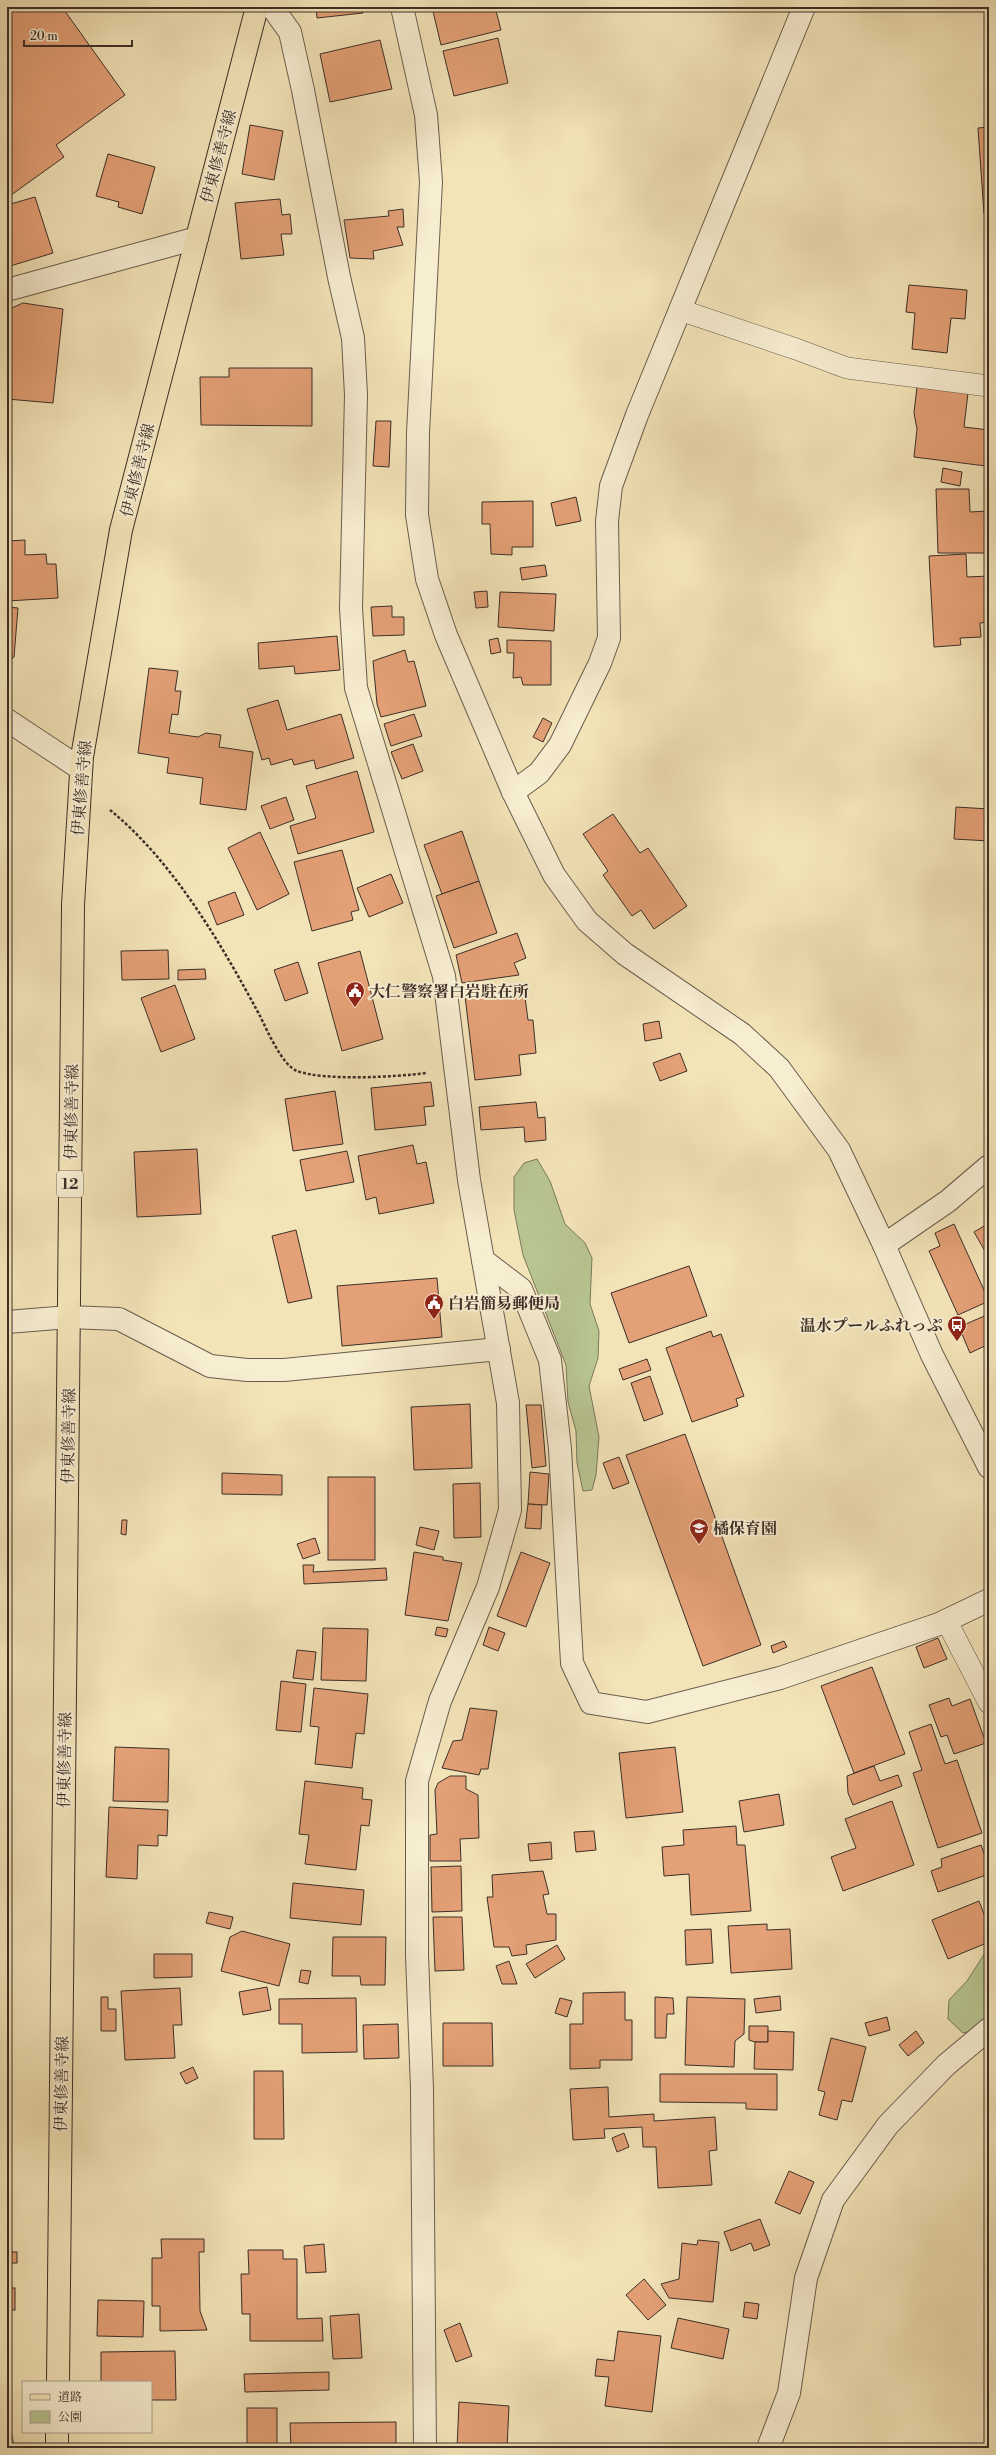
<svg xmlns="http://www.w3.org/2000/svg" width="996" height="2455" viewBox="0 0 996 2455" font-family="'Libre Bodoni','Noto Serif JP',serif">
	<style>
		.green { fill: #b8c591; stroke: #7a7a5c }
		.building { fill: #e4a076; stroke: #3c2f28 }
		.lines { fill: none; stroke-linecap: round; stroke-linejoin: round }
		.service-casing { stroke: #6a5c4c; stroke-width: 22 }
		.minor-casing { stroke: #6a5c4c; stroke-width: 24 }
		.primary-casing { stroke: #3c2f28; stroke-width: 24 }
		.path { stroke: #3c2f28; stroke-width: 2.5; stroke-dasharray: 3 2; stroke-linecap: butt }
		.service { stroke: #f7edd1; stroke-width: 21 }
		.minor { stroke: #f7edd1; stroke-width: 22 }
		.primary { stroke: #f3e4b8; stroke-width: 22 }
		.labels { text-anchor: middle; stroke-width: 4; stroke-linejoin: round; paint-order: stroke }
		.shield { fill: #f7edd1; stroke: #74685b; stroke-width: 1 }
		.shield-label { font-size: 15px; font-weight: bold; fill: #3c2f28 }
		.street-label { font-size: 16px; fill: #3c2f28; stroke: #f7edd1 }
		.poi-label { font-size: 16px; font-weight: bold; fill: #3c2f28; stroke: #f7edd1; text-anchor: start }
	</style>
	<rect width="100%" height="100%" fill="#f3e4b8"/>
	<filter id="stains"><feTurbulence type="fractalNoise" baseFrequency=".005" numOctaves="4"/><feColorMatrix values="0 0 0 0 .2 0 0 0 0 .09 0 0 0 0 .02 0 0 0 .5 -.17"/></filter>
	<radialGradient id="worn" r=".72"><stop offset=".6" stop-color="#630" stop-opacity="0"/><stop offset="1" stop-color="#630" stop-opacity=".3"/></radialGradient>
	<g class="green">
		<polygon points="537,1159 550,1181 565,1224 585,1243 592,1258 590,1304 599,1331 598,1358 589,1386 599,1437 596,1475 592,1490 583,1491 577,1463 576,1431 568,1402 566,1365 523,1255 514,1210 514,1177 524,1163"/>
		<polygon points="985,1953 989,1953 989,2014 976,2030 963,2033 948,2019 949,2000 967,1981"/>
		<polygon points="7,2413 15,2448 7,2448"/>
	</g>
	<g class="building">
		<polygon points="7,7 62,7 125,95 56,145 64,157 7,198"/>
		<polygon points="316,7 362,7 363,13 317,18"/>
		<polygon points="432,7 495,7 501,30 441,45"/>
		<polygon points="498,38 508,83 454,96 443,51"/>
		<polygon points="380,40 392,89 330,102 320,54"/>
		<polygon points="250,125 283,131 274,180 242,174"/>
		<polygon points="989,127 989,213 984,214 978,128"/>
		<polygon points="108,154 155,167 142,214 118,207 119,202 96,196"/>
		<polygon points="35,197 53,253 7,267 7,205"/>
		<polygon points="280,199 282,215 290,214 292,234 281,234 284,255 241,259 235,203"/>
		<polygon points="403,209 404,227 397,227 403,245 373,251 374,259 350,258 344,220 389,216 388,211"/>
		<polygon points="909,285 967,290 965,319 951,318 947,353 912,349 915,313 906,312"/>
		<polygon points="23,303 63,309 53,403 7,399 7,310"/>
		<polygon points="229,368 312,368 312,426 201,425 200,377 229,377"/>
		<polygon points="917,387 968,393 964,427 989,430 986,466 914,457 917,429 914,413"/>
		<polygon points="376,421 391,421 389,467 373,466"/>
		<polygon points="943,468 962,472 960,486 941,482"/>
		<polygon points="936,489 969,489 970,512 989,511 989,553 938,553"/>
		<polygon points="576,497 581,521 556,526 551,503"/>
		<polygon points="533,501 533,547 512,547 512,555 491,554 490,524 482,524 482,502"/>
		<polygon points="25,540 25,555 46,554 47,564 56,564 58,598 7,601 7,541"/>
		<polygon points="966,554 967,577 989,576 989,622 980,623 981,637 960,638 961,645 934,647 929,556"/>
		<polygon points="545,565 547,576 522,580 520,568"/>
		<polygon points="487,591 488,607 476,608 474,592"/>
		<polygon points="500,592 556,594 554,631 498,627"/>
		<polygon points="392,606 392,617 404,617 404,635 373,636 371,607"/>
		<polygon points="7,607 18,608 14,657 7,663"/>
		<polygon points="337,636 340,670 295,674 294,666 259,669 258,643"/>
		<polygon points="498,638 501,652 491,654 489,640"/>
		<polygon points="507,640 551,641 551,685 523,685 521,677 513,678 514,653 507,653"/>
		<polygon points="405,650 408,662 414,661 426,706 381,717 377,704 373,661"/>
		<polygon points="149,668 178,671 175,691 181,691 178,715 172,714 169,733 198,737 206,733 221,735 219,747 253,752 246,810 200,804 203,778 167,773 169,758 138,753"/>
		<polygon points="278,700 287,730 341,714 354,758 316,769 314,760 294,765 292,759 271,765 269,758 262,760 247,709"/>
		<polygon points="414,714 422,736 391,746 384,724"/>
		<polygon points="543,718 552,723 543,742 533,737"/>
		<polygon points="413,744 423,771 402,779 391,752"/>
		<polygon points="357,771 374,832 298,854 290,826 316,818 306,786"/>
		<polygon points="286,797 294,820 270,829 261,806"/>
		<polygon points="956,807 989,809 989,841 954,839"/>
		<polygon points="613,814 640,853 648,848 687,906 654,929 641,910 632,916 603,875 608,871 583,834"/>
		<polygon points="462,831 479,881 442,894 424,845"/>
		<polygon points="260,832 289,894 257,910 228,848"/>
		<polygon points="342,850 359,910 351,912 353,920 312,931 294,862"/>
		<polygon points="391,874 403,903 369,917 357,888"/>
		<polygon points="479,881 497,933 454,948 436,896"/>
		<polygon points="235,892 244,915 217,925 208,902"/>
		<polygon points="517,933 526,958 514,963 519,975 462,983 456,955"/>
		<polygon points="168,950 169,979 122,980 121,951"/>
		<polygon points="360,951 383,1039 342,1051 318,963"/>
		<polygon points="298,962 308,993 285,1001 274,970"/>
		<polygon points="205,969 206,979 178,980 178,970"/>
		<polygon points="175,985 195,1039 161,1052 141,998"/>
		<polygon points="524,989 528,1020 533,1020 536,1053 519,1055 521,1075 475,1080 465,996"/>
		<polygon points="659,1021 662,1038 645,1041 643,1024"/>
		<polygon points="680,1053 687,1071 660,1081 653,1063"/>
		<polygon points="431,1082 434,1106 424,1107 426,1125 375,1130 371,1088"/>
		<polygon points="335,1091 343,1144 293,1151 285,1099"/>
		<polygon points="536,1102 538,1118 545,1117 546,1140 525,1142 524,1127 481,1130 479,1107"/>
		<polygon points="413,1145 417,1164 426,1162 434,1203 379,1214 376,1197 366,1200 358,1156"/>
		<polygon points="197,1149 201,1214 137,1217 134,1152"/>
		<polygon points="347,1151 354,1182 306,1191 300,1160"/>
		<polygon points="989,1223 989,1258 974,1232"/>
		<polygon points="954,1224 989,1301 958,1315 929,1251 940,1246 935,1233"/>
		<polygon points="296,1230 312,1298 288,1303 272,1236"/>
		<polygon points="689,1266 707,1316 629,1343 611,1293"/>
		<polygon points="437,1278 442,1337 342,1346 337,1286"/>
		<polygon points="989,1314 989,1344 970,1353 959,1327"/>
		<polygon points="711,1331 713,1337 721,1334 744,1396 736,1399 738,1406 692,1422 666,1348"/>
		<polygon points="647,1359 651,1370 623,1380 619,1369"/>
		<polygon points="650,1376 663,1414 644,1421 631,1383"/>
		<polygon points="470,1404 472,1468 414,1470 411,1407"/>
		<polygon points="526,1405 541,1405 546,1466 532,1468"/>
		<polygon points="685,1434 761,1645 703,1666 626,1455"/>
		<polygon points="619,1457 629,1483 613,1489 603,1463"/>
		<polygon points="530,1472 549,1474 547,1505 528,1504"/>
		<polygon points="222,1473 282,1475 282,1495 222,1494"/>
		<rect x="328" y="1477" width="47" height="83"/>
		<polygon points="480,1483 481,1537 454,1538 453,1484"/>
		<polygon points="528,1504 542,1505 541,1529 525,1528"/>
		<polygon points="122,1520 127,1520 126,1535 121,1534"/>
		<polygon points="420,1527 439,1531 434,1550 416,1545"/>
		<polygon points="315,1538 320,1553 303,1559 297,1544"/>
		<polygon points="414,1552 443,1557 443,1560 462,1563 448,1621 405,1615"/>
		<polygon points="521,1552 550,1563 526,1627 497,1616"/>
		<polygon points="303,1565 314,1565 313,1572 386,1568 387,1580 304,1584"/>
		<polygon points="437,1627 448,1629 446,1637 435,1635"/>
		<polygon points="489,1627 505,1633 498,1651 483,1645"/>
		<polygon points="323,1628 368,1629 366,1681 321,1680"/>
		<polygon points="938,1638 947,1659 924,1668 916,1647"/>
		<polygon points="784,1641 787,1647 773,1653 771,1646"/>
		<polygon points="297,1650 316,1652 313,1680 293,1678"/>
		<polygon points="872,1667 905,1754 854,1773 821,1686"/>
		<polygon points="281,1681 306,1684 301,1732 276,1730"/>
		<polygon points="314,1688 368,1694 364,1734 356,1733 352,1768 315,1764 319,1727 310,1726"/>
		<polygon points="949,1698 952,1706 970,1699 986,1743 954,1754 947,1735 941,1737 929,1705"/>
		<polygon points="470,1708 497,1711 488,1769 481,1769 479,1775 442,1768 453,1741 462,1740"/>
		<polygon points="931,1724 945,1764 957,1760 982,1833 938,1848 913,1773 922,1770 909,1732"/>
		<polygon points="115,1747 169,1749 168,1802 113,1801"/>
		<polygon points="675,1747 683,1812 626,1818 619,1753"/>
		<polygon points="874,1766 880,1781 898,1775 902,1786 853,1805 848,1793 847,1776"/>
		<polygon points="450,1776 466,1776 466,1789 478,1795 479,1838 460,1839 461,1861 430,1861 430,1835 437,1834 435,1790 438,1783"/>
		<polygon points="305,1781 363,1788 362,1799 372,1800 369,1826 361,1825 356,1870 305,1864 309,1835 299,1834"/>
		<polygon points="779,1794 784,1825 744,1832 739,1801"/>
		<polygon points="892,1801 914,1865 843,1891 831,1857 856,1848 845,1819"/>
		<polygon points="109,1807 168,1810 167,1836 158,1835 158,1846 138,1845 137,1879 106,1877"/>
		<polygon points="736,1826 737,1845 745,1845 751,1911 691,1915 689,1874 664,1876 662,1847 684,1845 683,1830"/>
		<polygon points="594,1831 596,1850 576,1852 574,1832"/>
		<polygon points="551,1842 552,1859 530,1861 528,1844"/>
		<polygon points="981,1845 989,1867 989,1874 938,1892 931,1871 942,1867 941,1859"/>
		<polygon points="461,1866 462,1911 432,1912 431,1867"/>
		<polygon points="543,1871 549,1894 543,1895 547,1914 556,1914 556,1940 526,1945 527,1954 512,1956 509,1947 494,1947 487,1897 493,1897 492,1875"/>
		<polygon points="293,1883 364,1890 361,1925 290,1918"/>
		<polygon points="979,1901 989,1927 989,1942 948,1959 932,1920"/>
		<polygon points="209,1912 233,1917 230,1929 206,1923"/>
		<polygon points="433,1917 462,1917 464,1970 435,1971"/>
		<polygon points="767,1924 767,1930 790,1929 792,1969 731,1973 728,1926"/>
		<polygon points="711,1929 713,1963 686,1965 685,1930"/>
		<polygon points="242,1931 290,1944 279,1986 221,1971 230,1937"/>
		<polygon points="333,1937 386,1937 385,1985 361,1985 360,1976 332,1976"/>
		<polygon points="557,1945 565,1959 535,1978 526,1964"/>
		<polygon points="154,1954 192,1954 192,1977 154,1978"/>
		<polygon points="509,1961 517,1984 502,1984 496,1966"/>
		<polygon points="301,1970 311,1971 308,1984 299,1982"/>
		<polygon points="267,1987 271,2010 243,2015 239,1992"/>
		<polygon points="180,1988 182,2025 173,2025 175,2058 125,2060 121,1991"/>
		<polygon points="625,1992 625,2020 632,2020 632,2060 600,2060 600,2068 570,2069 570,2024 583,2024 583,1993"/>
		<polygon points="780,1996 781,2010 756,2013 754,1999"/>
		<polygon points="101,1997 108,1997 108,2009 116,2009 116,2031 101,2031"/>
		<polygon points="655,1997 673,1998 674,2014 667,2014 666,2038 655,2038"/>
		<polygon points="687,1997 745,1999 744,2034 735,2041 734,2067 685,2065"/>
		<polygon points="356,1998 357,2052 302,2053 302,2024 279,2024 279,1999"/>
		<polygon points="560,1998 572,2001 567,2017 555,2013"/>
		<polygon points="887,2017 890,2030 869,2036 865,2023"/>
		<polygon points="443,2023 492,2023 493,2066 443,2066"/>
		<polygon points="398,2024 399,2058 364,2059 363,2025"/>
		<polygon points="749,2026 768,2026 768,2042 755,2042 749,2040"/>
		<polygon points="768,2031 794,2032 793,2070 754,2069 755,2042 768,2042"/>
		<polygon points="916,2031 924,2043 908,2056 899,2045"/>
		<polygon points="831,2038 866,2047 852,2102 842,2100 837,2120 819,2115 825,2092 818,2090"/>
		<polygon points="193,2067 198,2078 186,2084 180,2073"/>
		<polygon points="254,2071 283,2071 284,2139 254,2139"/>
		<polygon points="660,2074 777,2074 777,2110 746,2109 746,2103 660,2102"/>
		<polygon points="608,2087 609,2117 654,2114 654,2121 715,2117 717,2150 709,2151 712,2185 658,2188 656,2147 643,2147 642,2127 604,2129 605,2138 573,2140 570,2089"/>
		<polygon points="624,2133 629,2147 617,2152 612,2138"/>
		<polygon points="789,2171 814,2182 800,2214 775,2203"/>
		<polygon points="760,2219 770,2245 754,2251 751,2243 731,2251 724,2232"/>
		<polygon points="161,2239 204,2239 204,2252 199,2252 200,2311 207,2330 160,2331 160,2306 152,2306 152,2258 162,2258"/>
		<polygon points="698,2240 719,2242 713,2302 669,2298 661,2284 679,2279 682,2243 697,2245"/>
		<polygon points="324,2244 326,2272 306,2273 304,2246"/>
		<polygon points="248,2250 283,2250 283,2259 297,2259 297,2319 322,2318 323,2341 250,2341 250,2314 242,2314 241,2274 249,2274"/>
		<rect x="7" y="2252" width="10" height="11"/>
		<polygon points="644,2279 666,2305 648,2320 626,2295"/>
		<rect x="7" y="2288" width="8" height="22"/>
		<polygon points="98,2300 144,2301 143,2337 97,2336"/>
		<polygon points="745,2302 759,2304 757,2319 743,2317"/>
		<polygon points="359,2314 362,2358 333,2359 330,2316"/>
		<polygon points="678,2318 729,2329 723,2359 671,2348"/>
		<polygon points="460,2323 472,2356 456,2362 444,2330"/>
		<polygon points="618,2331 661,2336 652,2412 605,2406 609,2377 595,2376 597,2359 614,2361"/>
		<polygon points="175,2351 176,2400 151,2400 151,2382 101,2382 101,2352"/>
		<polygon points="329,2372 329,2390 245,2392 244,2374"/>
		<polygon points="459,2402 509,2406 507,2448 457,2448"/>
		<rect x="247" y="2408" width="30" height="40"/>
		<polygon points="396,2422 396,2448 291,2448 290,2423"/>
	</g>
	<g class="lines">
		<defs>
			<g id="service">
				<polyline points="680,310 796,349 847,368 989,386"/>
				<polyline points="946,1620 989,1703"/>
			</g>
			<g id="minor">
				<polyline points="272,7 290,32 303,90 339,277 353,338 356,395 351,608 356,688 444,976 469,1180 508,1403 510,1510 488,1587 440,1701 417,1781 417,1955 422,2089 425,2448"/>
				<polyline points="402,7 426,115 431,182 418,433 417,515 427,579 446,635 513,792 554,875 587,921 625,954 742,1034 779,1068 839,1150 884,1245 932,1355 989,1467"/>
				<polyline points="7,290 197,238"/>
				<polyline points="7,720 81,769"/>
				<polyline points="513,792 539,773 560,745 600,663 609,638 607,521 611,486 637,415 804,7"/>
				<polyline points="884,1245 948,1201 989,1166"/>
				<polyline points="483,1260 521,1289 550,1360 560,1449 572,1663 591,1703 647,1712 780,1678 939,1624 989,1600"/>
				<polyline points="7,1322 69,1317 119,1319 210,1366 247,1370 284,1370 499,1349"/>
				<polyline points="768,2448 789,2393 806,2278 833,2200 888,2125 946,2065 989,2029"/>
			</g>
			<g id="primary">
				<polyline points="58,2382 73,905 82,757 121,530 257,7"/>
				<polyline points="57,2448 57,2432"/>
			</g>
		</defs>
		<use href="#service" class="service-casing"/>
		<use href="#minor" class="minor-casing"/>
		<use href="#primary" class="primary-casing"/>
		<path class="path" d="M110,810C173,861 222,945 260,1016C267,1030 282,1065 297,1071C324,1081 396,1077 426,1073"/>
		<use href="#service" class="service"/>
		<use href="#minor" class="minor"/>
		<use href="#primary" class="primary"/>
	</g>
	<defs>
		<symbol id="civic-pin" viewBox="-11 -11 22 30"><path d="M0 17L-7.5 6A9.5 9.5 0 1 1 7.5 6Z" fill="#8f2418" stroke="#f7edd1"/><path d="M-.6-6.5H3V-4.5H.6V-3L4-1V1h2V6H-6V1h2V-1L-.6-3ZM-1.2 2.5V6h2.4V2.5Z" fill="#fff"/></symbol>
		<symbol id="bus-pin" viewBox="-11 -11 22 30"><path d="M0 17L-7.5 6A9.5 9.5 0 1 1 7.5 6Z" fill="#8f2418" stroke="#f7edd1"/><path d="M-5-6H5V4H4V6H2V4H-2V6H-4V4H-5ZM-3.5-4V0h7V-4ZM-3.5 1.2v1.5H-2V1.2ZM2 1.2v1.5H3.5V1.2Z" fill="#fff"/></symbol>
		<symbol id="school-pin" viewBox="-11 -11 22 30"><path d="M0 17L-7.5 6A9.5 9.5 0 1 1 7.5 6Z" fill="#8f2418" stroke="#f7edd1"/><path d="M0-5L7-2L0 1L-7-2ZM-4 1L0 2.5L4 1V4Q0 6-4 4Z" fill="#fff"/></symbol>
	</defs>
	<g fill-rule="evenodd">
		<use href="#civic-pin" x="344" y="980" width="22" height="30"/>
		<use href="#civic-pin" x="423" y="1292" width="22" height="30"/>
		<use href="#bus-pin" x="946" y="1314" width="22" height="30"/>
		<use href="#school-pin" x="688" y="1517" width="22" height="30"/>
	</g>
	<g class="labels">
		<rect class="shield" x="57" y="1171" width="26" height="26" rx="3"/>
		<g class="shield-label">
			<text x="70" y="1189">12</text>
		</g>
		<g class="street-label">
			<text transform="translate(218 156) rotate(-75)" y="6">伊東修善寺線</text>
			<text transform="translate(137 470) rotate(-76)" y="6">伊東修善寺線</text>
			<text transform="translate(81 788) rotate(-85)" y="6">伊東修善寺線</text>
			<text transform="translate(71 1112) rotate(-89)" y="6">伊東修善寺線</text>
			<text transform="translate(68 1436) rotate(-89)" y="6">伊東修善寺線</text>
			<text transform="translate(64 1760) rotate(-89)" y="6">伊東修善寺線</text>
			<text transform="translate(61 2084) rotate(-89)" y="6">伊東修善寺線</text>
		</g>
		<g class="poi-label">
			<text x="369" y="997">大仁警察署白岩駐在所</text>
			<text x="448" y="1309">白岩簡易郵便局</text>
			<text x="943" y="1331" text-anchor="end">温水プールふれっぷ</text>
			<text x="713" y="1534">橘保育園</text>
		</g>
	</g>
	<rect width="996" height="2455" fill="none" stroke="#f3e4b8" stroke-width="24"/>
	<rect x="8" y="8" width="980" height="2439" fill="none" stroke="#3c2f28" stroke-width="2"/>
	<rect x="12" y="12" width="972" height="2431" fill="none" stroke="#3c2f28"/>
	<rect x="22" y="2381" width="130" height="52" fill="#f7edd1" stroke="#aca18d"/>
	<rect x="30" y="2394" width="20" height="6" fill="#f3e4b8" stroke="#aca18d"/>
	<text x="58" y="2401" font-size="12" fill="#3c2f28">道路</text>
	<rect x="30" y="2411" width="20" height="12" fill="#b8c591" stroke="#aca18d"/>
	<text x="58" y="2421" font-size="12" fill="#3c2f28">公園</text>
	<path d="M24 40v6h108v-6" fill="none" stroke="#3c2f28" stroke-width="2"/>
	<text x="30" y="40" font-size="12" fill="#3c2f28" stroke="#f7edd1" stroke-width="3" paint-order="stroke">20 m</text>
	<rect width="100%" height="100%" filter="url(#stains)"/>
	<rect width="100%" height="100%" fill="url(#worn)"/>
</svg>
